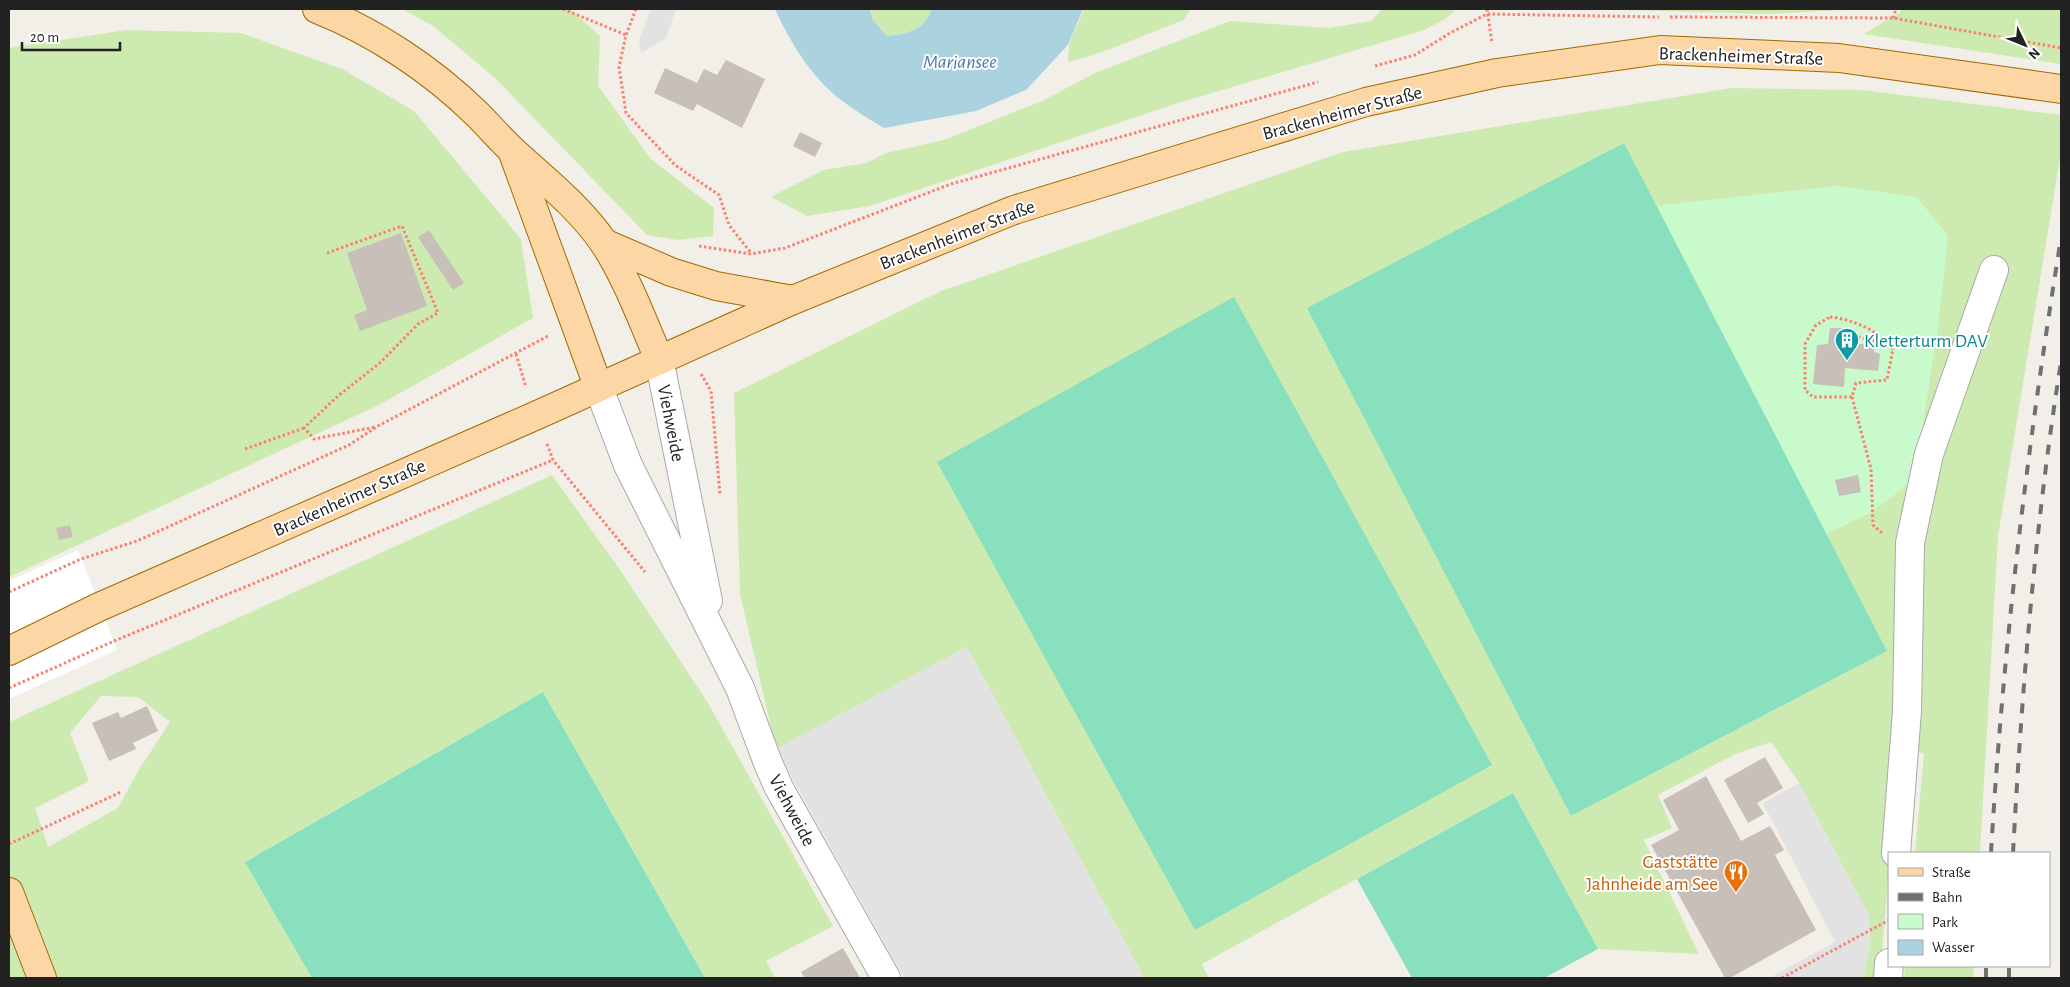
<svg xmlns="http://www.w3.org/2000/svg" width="2070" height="987" viewBox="0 0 2070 987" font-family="'Alegreya Sans',sans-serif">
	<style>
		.grass { fill: #cdebb0; fill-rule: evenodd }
		.park { fill: #c8facc }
		.pitch { fill: #88e0be }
		.parking { fill: #e2e2e2 }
		.water { fill: #aad3df }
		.pier { fill: #fff }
		.building { fill: #c7bfb8 }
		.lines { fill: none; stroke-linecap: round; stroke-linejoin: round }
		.minor-casing { stroke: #a9a9a9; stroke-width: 30 }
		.major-casing { stroke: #a06b00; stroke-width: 30 }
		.path { stroke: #fa8072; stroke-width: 3; stroke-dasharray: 2.5 2.5; stroke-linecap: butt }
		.minor { stroke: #fff; stroke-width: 28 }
		.major { stroke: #fcd6a4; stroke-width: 28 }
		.rail { stroke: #707070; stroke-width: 4; stroke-dasharray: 10 10; stroke-linecap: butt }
		.labels { text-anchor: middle; stroke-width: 4; stroke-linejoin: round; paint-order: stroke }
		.street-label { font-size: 19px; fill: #222; stroke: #fff }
		.culture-label { font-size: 19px; fill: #0d838f; stroke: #fff; text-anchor: start }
		.food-label { font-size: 19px; fill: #c56008; stroke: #fff; text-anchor: end }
		.water-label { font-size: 20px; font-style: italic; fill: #4a7aab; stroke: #fff }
	</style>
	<rect width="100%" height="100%" fill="#f2efe9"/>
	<g class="grass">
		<polygon points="402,9 570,9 600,36 598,86 651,159 714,208 713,236 678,240 647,235 495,78 433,26"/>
		<path d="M870,9H931C927,29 904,35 887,36L873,20Z"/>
		<path d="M1084,9H1190L1184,20C1145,34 1109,52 1068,62L1069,44Z"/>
		<polygon points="1382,9 1457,9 1445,19 1424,30 1175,104 870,206 807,216 771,197 823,170 866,163 886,153 944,140 1042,101 1095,73 1230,21 1329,28 1371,21"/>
		<polygon points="1590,9 1864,9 1769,14"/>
		<polygon points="1902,9 2061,9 2061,64 1864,34 1899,13"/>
		<polygon points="126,30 241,33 342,69 414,111 521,239 533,318 379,405 9,577 9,48"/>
		<path d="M1731,88L1862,90L2061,115V152L1998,536L1980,853H1915L1924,754L1899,745L1880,978H1863L1870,946L1869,916L1799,783L1771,742L1735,754L1658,795L1672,828L1644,840L1699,954L1598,949L1513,793L1202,964L1209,978H1144L967,647L776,749L740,594L734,393L941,291L1343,152ZM1624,143L1656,206L1838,186L1873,511L1826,534L1887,651L1571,816L1308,308Z"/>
		<path d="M552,475L621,571L708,703L833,926L766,961L775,978H705L543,692L246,861L312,978H9V722ZM101,696L138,697L170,722L138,771L118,808L48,847L35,808L89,781L70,733Z"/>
		<polygon points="1905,966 1974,966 1973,978 1904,978"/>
	</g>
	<polygon class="park" points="1838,186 1917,197 1948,236 1938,328 1914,480 1873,511 1826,534 1656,206"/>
	<g class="pitch">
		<polygon points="1624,143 1887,651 1571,816 1307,308"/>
		<polygon points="1234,297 1492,765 1195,930 937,462"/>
		<polygon points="543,692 705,978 312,978 245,862"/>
		<polygon points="1513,793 1598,949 1544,978 1412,978 1357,879"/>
	</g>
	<g class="parking">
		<polygon points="651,9 676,9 666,38 641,53 639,40"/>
		<polygon points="967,647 1144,978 904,978 776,749"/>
		<polygon points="1799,783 1869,916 1870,946 1863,978 1769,978 1835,942 1763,803"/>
	</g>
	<path class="water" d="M775,9H870L873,20L887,36C905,35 927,29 931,9H1083L1068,45L1026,90L976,111L884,128C869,119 854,110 841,100C811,77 790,42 775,9Z"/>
	<polygon class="pier" points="78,550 117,650 9,699 9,581"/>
	<g class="building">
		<polygon points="726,60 765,79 742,128 697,104 693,111 654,93 665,68 697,83 704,69 717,75"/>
		<polygon points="800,132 822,143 815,157 793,146"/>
		<polygon points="429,230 464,283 453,290 418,237"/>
		<polygon points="401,233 427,306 360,331 354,315 367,310 347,253"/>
		<polygon points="1830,328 1847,328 1846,343 1875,345 1874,352 1880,354 1878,371 1845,368 1844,387 1813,384 1817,345 1828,344"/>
		<polygon points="1858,475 1861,492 1839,496 1835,480"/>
		<polygon points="70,525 73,537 59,540 56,528"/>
		<polygon points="147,706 158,731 133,743 136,749 109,761 92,723 118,712 121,718"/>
		<polygon points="1765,757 1783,788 1757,803 1764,814 1748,823 1724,780"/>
		<polygon points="1706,776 1741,841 1770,826 1784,850 1775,855 1816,930 1730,978 1725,978 1651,845 1679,830 1663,800"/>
		<polygon points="843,948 860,978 805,978 801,972"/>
	</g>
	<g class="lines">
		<defs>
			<g id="minor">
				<polyline points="659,359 708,601"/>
				<polyline points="598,386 628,465 740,688 768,763 779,788 886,978"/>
				<polyline points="1896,853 1907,711 1910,543 1929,454 1994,270"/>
				<polyline points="1888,978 1889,963"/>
			</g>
			<g id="major">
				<path d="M317,9C375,32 432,70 477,114C489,126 501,140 514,152C545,180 580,208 604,243C626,276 643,322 659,359"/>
				<polyline points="513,153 598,386"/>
				<polyline points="604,243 671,272 716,286 793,300"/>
				<polyline points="9,651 99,607 535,416 793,300 1014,210 1366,102 1497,73 1660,50 1839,58 2061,89"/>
				<polyline points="9,892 42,978"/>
			</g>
		</defs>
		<use href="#minor" class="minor-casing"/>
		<use href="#major" class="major-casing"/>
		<g class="path">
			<polyline points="563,9 626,35"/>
			<polyline points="636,9 626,35 619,67 626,113 675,165 719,195 729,225 751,253"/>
			<polyline points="1487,9 1492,43"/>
			<polyline points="1670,17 1893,18 2061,48"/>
			<polyline points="1893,18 1896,9"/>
			<polyline points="1375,66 1415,55 1450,33 1487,14 1659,17"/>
			<polyline points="699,246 751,254 785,248 951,184 1318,82"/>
			<polyline points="327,253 402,226 438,313 418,324 381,362 338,396 304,428 314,439 375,427"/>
			<path d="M1830,317C1852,319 1880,331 1893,349L1887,380L1856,383L1852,397H1813L1805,390V344L1816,325Z"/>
			<polyline points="1846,343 1853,336 1879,342 1893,349"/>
			<polyline points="516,354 526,387"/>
			<polyline points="701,374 711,391 720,494"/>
			<polyline points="1852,397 1871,469 1873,525 1882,533"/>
			<polyline points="547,444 553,460 645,572"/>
			<polyline points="245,449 304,428"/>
			<polyline points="9,592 81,559 137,541 349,445 378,426 548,336"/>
			<polyline points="9,688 114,641 553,460"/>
			<polyline points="9,844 121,792"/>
			<polyline points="1782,978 1889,920"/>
		</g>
		<use href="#minor" class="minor"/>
		<use href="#major" class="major"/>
		<g class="rail">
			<path d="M1991,853C2003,647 2028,442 2061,238"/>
			<path d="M2013,853C2022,689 2035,524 2061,362"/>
			<polyline points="1986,978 1986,966"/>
			<polyline points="2009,978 2009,966"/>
		</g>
	</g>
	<defs>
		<symbol id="building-pin" viewBox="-11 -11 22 30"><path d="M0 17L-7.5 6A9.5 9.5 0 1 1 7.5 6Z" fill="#0f9aa8" stroke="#fff"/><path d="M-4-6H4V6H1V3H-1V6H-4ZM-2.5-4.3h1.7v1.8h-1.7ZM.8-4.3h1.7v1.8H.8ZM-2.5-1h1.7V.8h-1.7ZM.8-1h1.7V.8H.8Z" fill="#fff"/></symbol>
		<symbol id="restaurant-pin" viewBox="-11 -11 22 30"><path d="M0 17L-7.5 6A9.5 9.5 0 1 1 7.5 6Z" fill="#e8710a" stroke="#fff"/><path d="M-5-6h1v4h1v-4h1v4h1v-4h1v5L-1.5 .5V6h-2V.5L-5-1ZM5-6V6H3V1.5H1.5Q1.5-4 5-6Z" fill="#fff"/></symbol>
	</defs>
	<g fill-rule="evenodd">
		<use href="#building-pin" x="1833" y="326" width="28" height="38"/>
		<use href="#restaurant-pin" x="1722" y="858" width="28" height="38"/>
	</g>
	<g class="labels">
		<g class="street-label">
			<text transform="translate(1741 55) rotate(2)" y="7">Brackenheimer Straße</text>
			<text transform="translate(1342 112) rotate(-15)" y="7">Brackenheimer Straße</text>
			<text transform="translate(957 234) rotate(-21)" y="7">Brackenheimer Straße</text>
			<text transform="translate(672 423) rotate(79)" y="7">Viehweide</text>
			<text transform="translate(349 497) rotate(-24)" y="7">Brackenheimer Straße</text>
			<text transform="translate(793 810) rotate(62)" y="7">Viehweide</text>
		</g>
		<g class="culture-label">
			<text x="1864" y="347">Kletterturm DAV</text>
		</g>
		<g class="food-label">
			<text x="1718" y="868">Gaststätte<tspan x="1718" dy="22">Jahnheide am See</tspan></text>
		</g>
		<g class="water-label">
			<text x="960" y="68">Mariansee</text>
		</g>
	</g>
	<rect width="2070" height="987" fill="none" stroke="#222222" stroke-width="20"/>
	<rect x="1888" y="852" width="162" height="115" fill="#ffffff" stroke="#a7a7a7"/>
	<rect x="1898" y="868" width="25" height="8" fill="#fcd6a4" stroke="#a7a7a7"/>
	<text x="1932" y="877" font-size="15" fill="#222222">Straße</text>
	<rect x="1898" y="893" width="25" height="8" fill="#707070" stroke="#a7a7a7"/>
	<text x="1932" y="902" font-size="15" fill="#222222">Bahn</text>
	<rect x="1898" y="914" width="25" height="15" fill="#c8facc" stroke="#a7a7a7"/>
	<text x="1932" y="927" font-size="15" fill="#222222">Park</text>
	<rect x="1898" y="940" width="25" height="15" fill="#aad3df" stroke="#a7a7a7"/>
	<text x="1932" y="952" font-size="15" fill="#222222">Wasser</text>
	<g transform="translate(2025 45) rotate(133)" stroke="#ffffff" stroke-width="4" paint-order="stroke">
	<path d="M0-4L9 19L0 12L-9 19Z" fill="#222222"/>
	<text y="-8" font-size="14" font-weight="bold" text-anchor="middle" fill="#222222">N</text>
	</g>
	<path d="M22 42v8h98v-8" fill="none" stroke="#222222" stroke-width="2.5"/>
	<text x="30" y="42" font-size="15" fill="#222222" stroke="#ffffff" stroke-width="4" paint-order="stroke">20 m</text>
</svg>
